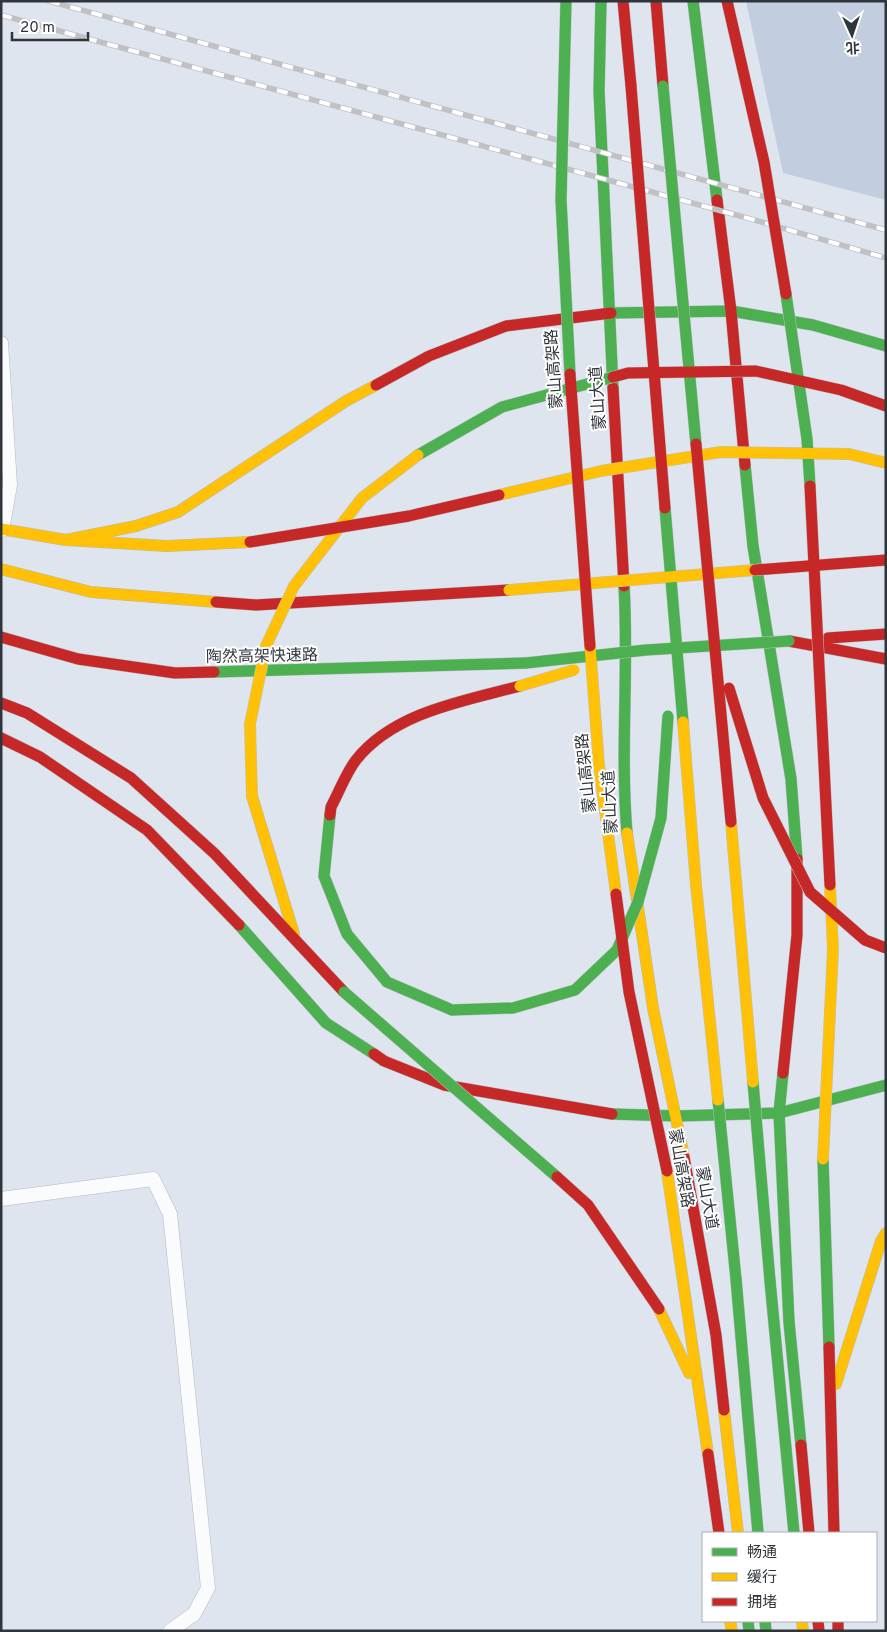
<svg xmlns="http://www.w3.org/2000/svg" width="887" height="1632" viewBox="0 0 887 1632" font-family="Overpass,'Noto Sans SC',sans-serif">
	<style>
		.park { fill: #c2cedf }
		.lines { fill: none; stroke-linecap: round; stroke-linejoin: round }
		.lane-casing { stroke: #b4bac1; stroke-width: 15 }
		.fast-casing { stroke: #b4bac1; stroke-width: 12 }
		.slow-casing { stroke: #b4bac1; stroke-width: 12 }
		.jam-casing { stroke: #b4bac1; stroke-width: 12 }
		.lane { stroke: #fafbfd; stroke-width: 14 }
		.fast { stroke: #4caf50; stroke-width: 11 }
		.slow { stroke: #ffc107; stroke-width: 11 }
		.jam { stroke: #c62828; stroke-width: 11 }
		.rail-casing { stroke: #bfc1c4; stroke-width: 5.5 }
		.rail { stroke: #fff; stroke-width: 4; stroke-dasharray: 11; stroke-linecap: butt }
		.fast-bridge-casing { stroke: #bec2c7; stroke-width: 12; stroke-linecap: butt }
		.slow-bridge-casing { stroke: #bec2c7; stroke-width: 12; stroke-linecap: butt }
		.jam-bridge-casing { stroke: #bec2c7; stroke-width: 12; stroke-linecap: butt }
		.fast-bridge { stroke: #4caf50; stroke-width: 11 }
		.slow-bridge { stroke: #ffc107; stroke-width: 11 }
		.jam-bridge { stroke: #c62828; stroke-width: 11 }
		.labels { text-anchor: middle; stroke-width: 4; stroke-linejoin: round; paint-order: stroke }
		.street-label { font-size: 16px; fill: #30353c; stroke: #fff }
	</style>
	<rect width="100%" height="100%" fill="#dee5ef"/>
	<polygon class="park" points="746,1 886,1 886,200 783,173"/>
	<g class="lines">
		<defs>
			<g id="lane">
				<polyline points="1,343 10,485 2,530"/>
				<polyline points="1,1199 153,1179 170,1214 208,1588 194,1614 170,1631"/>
			</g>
			<g id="fast">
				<polyline points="601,1 599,91 613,388"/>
				<polyline points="693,1 717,200"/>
				<polyline points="611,313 731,311 813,325 886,346"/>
				<polyline points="745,465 753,546 791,779 797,859"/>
				<path d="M624,586C629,668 620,751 627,833"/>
				<polyline points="214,672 526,663"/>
				<polyline points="330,815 324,876 347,934 387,982 452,1010"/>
				<polyline points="239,925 326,1023 374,1054"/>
				<polyline points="783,1073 779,1113 789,1322 801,1445"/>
				<polyline points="612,1114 677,1116 779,1113 886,1085"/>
				<polyline points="823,1159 829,1347"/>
				<polyline points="736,1279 758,1533"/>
				<polyline points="770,1281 794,1533"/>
				<polyline points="748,1621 749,1631"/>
				<polyline points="765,1621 766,1631"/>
			</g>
			<g id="slow">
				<polyline points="1,529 66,540 136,526 178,512 346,401 376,385"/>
				<polyline points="66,540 167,546 250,542"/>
				<polyline points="1,569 91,592 216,602"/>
				<polyline points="252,796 294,934"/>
				<polyline points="627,833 653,1008 684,1157"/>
				<polyline points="667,1171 708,1454"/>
				<polyline points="659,1309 689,1373"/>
				<polyline points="836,1384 881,1241 886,1233"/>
				<polyline points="724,1410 738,1533"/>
				<polyline points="730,1621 732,1631"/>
				<polyline points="802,1621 803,1631"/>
			</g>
			<g id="jam">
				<polyline points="623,1 631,86"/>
				<polyline points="656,1 663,86"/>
				<polyline points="717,200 731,311 745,465"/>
				<polyline points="376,385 429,356 506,326 611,313"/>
				<polyline points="613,388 624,586"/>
				<polyline points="216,602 256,605 509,590"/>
				<polyline points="1,637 78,659 175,673 214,672"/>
				<polyline points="828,638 886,634"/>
				<polyline points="789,641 886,659"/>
				<polyline points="1,703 27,713 131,778 215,854 344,992"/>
				<polyline points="1,738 40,757 147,830 239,925"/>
				<path d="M330,815L331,807C339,792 346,773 356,760C394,712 464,701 520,686"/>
				<polyline points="374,1054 384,1061 444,1085 612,1114"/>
				<polyline points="783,1073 797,935 797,859"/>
				<polyline points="684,1157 716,1335 724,1410"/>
				<polyline points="829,1347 834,1533"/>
				<polyline points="801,1445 809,1533"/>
				<polyline points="708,1454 719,1533"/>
				<polyline points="818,1621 819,1631"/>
				<polyline points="838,1621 838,1631"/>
			</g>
		</defs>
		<use href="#lane" class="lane-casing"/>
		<use href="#fast" class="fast-casing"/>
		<use href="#slow" class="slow-casing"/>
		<use href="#jam" class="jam-casing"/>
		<use href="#lane" class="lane"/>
		<use href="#fast" class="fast"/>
		<use href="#slow" class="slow"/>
		<use href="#jam" class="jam"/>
		<defs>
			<g id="rail">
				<polyline points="49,1 886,230"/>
				<polyline points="1,15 751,219 886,258"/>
			</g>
		</defs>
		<use href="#rail" class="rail-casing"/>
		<use href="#rail" class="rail"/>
		<defs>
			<g id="fast-bridge">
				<polyline points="566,1 561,200 570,374"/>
				<polyline points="663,86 696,444"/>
				<polyline points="786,294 807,439 810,486"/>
				<polyline points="418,455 502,407 613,377"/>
				<polyline points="665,508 683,722"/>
				<polyline points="526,663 646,650 789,641"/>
				<polyline points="344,992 557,1177"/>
				<polyline points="452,1010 513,1008 575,990 617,950 638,902 661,818 668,716"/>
				<polyline points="753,1082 770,1281"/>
				<polyline points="718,1100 736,1279"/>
			</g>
			<g id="slow-bridge">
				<polyline points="499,495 601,471 721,452 849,454 886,463"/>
				<polyline points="509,590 755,570"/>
				<polyline points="590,646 599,765 616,894"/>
				<polyline points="520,686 574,670"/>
				<polyline points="683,722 696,885 718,1100"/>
				<polyline points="252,796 250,724 266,646 294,586 362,498 418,455"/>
				<polyline points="731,822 753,1082"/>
				<polyline points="823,1159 833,949 830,885"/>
			</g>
			<g id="jam-bridge">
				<polyline points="727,1 764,162 786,294"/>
				<polyline points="631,86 665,508"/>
				<polyline points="570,374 590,646"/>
				<polyline points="613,377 628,373 756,371 841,390 886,406"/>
				<polyline points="696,444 731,822"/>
				<polyline points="810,486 830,885"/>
				<polyline points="250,542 409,516 499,495"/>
				<polyline points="755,570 886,560"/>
				<polyline points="729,688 763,798 810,892 865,940 886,948"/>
				<polyline points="616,894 629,992 667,1171"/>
				<polyline points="557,1177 588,1205 659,1309"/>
			</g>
		</defs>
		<use href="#fast-bridge" class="fast-bridge-casing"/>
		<use href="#slow-bridge" class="slow-bridge-casing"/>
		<use href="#jam-bridge" class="jam-bridge-casing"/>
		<use href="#fast-bridge" class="fast-bridge"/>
		<use href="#slow-bridge" class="slow-bridge"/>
		<use href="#jam-bridge" class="jam-bridge"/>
	</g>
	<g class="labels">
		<g class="street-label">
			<text transform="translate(553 369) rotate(-94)" y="6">蒙山高架路</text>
			<text transform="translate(597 398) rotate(-94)" y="6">蒙山大道</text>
			<text transform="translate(262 655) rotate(-1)" y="6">陶然高架快速路</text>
			<text transform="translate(585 773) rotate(-96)" y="6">蒙山高架路</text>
			<text transform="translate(609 802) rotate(-93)" y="6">蒙山大道</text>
			<text transform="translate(682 1168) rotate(80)" y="6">蒙山高架路</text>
			<text transform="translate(708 1198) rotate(80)" y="6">蒙山大道</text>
		</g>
	</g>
	<rect width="887" height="1632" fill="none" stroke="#30353c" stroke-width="5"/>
	<rect x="702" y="1532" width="175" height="90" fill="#ffffff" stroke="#acaeb1"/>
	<rect x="712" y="1548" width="25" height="8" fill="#4caf50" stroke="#acaeb1"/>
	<text x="747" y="1557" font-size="15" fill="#30353c">畅通</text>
	<rect x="712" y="1573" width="25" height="8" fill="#ffc107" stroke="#acaeb1"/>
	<text x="747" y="1582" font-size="15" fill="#30353c">缓行</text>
	<rect x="712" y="1598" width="25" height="8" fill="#c62828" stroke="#acaeb1"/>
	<text x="747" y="1607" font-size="15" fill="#30353c">拥堵</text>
	<g transform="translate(852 35) rotate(177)" stroke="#ffffff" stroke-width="4" paint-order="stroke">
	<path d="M0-4L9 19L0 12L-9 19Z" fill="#30353c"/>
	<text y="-8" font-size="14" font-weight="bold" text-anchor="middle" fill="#30353c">北</text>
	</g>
	<path d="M12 32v8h76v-8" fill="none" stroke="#30353c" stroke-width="2.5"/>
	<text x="20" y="32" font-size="15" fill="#30353c" stroke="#ffffff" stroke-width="4" paint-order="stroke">20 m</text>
</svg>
